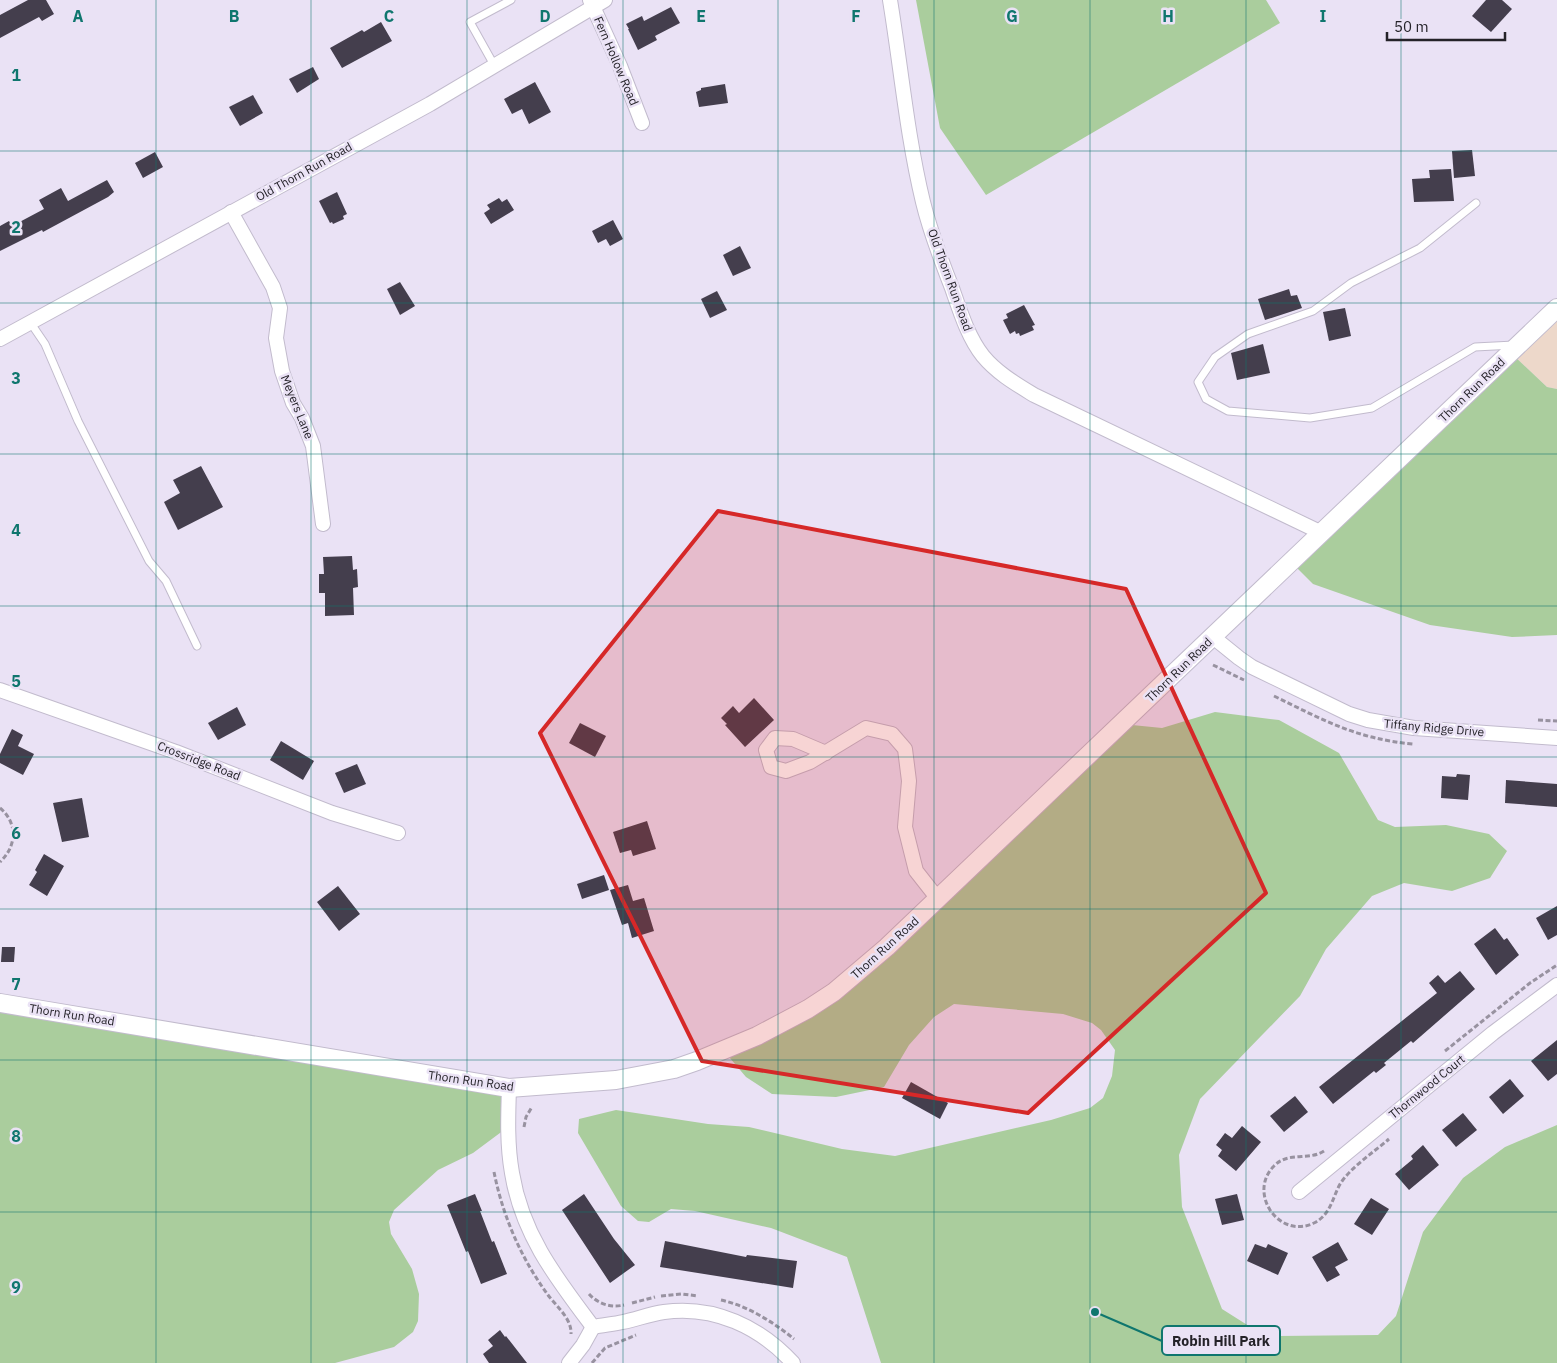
<svg xmlns="http://www.w3.org/2000/svg" width="1557" height="1363" viewBox="0 0 1557 1363" font-family="'IBM Plex Sans',sans-serif">
	<style>
		.commercial { fill: #edd8ca }
		.green { fill: #aacd9d }
		.building { fill: #443e4d }
		.lines { fill: none; stroke-linecap: round; stroke-linejoin: round }
		.service-casing { stroke: #c2bbcd; stroke-width: 9 }
		.minor-casing { stroke: #c2bbcd; stroke-width: 16 }
		.tertiary-casing { stroke: #c2bbcd; stroke-width: 20 }
		.path { stroke: #9892a0; stroke-width: 3; stroke-dasharray: 5 2.5; stroke-linecap: butt }
		.service { stroke: #fff; stroke-width: 7 }
		.minor { stroke: #fff; stroke-width: 14 }
		.tertiary { stroke: #fff; stroke-width: 18 }
		.marked { fill: #d62828; fill-opacity: 0.2; stroke: #d62828; stroke-width: 4; stroke-linejoin: round }
		.grid { fill: none; stroke: #0f766e; stroke-width: 1; stroke-opacity: 0.55 }
		.labels { text-anchor: middle; stroke-width: 5; stroke-linejoin: round; paint-order: stroke }
		.street-label { font-size: 12px; fill: #242228; stroke: #eae2f5 }
		.grid-label { font-size: 16px; text-anchor: middle; font-weight: bold; fill: #0f766e; stroke: #eae2f5; stroke-width: 5; stroke-linejoin: round; paint-order: stroke }
		.leader { fill: none; stroke: #0f766e; stroke-width: 2 }
		.callout-dot { fill: #0f766e; stroke: #eae2f5; stroke-width: 2 }
		.callout { fill: #eae2f5; stroke: #0f766e; stroke-width: 2 }
		.callout-label { font-size: 14px; text-anchor: middle; font-weight: bold; fill: #242228 }
	</style>
	<rect width="100%" height="100%" fill="#eae2f5"/>
	<polygon class="commercial" points="1557,308 1557,389 1547,387 1511,353"/>
	<g class="green">
		<polygon points="916,0 1266,0 1280,23 986,195 940,128"/>
		<polygon points="1511,353 1547,387 1557,389 1557,635 1512,637 1430,625 1313,584 1292,563"/>
		<polygon points="1215,712 1279,720 1339,753 1378,820 1395,827 1446,825 1489,834 1507,851 1490,878 1452,891 1404,883 1372,896 1326,949 1300,996 1200,1099 1179,1155 1182,1207 1222,1309 1260,1333 1278,1336 1378,1335 1396,1316 1423,1232 1463,1178 1505,1147 1557,1125 1557,1363 881,1363 847,1257 771,1228 695,1211 671,1209 649,1222 638,1221 621,1206 578,1133 579,1119 616,1110 708,1124 749,1127 842,1149 895,1156 1051,1120 1090,1108 1103,1098 1112,1076 1115,1050 1101,1030 1092,1023 1063,1014 954,1004 934,1017 909,1045 884,1087 836,1097 772,1094 746,1077 724,1051 808,1009 1122,724 1162,728"/>
		<polygon points="0,1003 509,1088 508,1127 473,1153 438,1170 394,1210 389,1222 391,1234 412,1269 419,1294 418,1321 413,1332 394,1347 335,1363 0,1363"/>
	</g>
	<g class="building">
		<polygon points="28,0 46,0 54,14 42,21 39,17 0,38 0,15"/>
		<polygon points="1486,0 1502,0 1512,9 1491,32 1472,16"/>
		<polygon points="671,7 680,23 655,36 657,40 638,50 628,29 629,29 626,24 642,16 644,21 646,20"/>
		<polygon points="381,22 392,41 342,68 330,48 362,30 364,32"/>
		<polygon points="313,67 319,79 297,93 289,79"/>
		<polygon points="535,82 551,112 529,124 522,109 512,114 504,99"/>
		<polygon points="725,84 728,103 699,107 696,92 701,90 701,88"/>
		<polygon points="253,95 263,113 240,126 229,107"/>
		<polygon points="1472,150 1475,176 1454,178 1452,151"/>
		<polygon points="155,152 163,167 143,178 135,163"/>
		<polygon points="1451,169 1454,201 1414,202 1412,179 1430,178 1429,170"/>
		<polygon points="107,180 114,192 108,197 43,232 42,230 0,251 0,226 9,221 12,226 44,209 39,200 61,188 68,201"/>
		<polygon points="337,192 347,214 343,216 344,219 333,224 332,222 330,223 319,201"/>
		<polygon points="499,198 502,202 507,199 514,210 491,224 484,213 490,209 487,205"/>
		<polygon points="613,220 623,239 610,246 606,239 598,243 592,231"/>
		<polygon points="740,246 751,268 733,276 723,255"/>
		<polygon points="400,282 415,306 400,315 387,289"/>
		<polygon points="1289,289 1291,296 1297,295 1302,308 1265,320 1258,299"/>
		<polygon points="717,291 727,310 710,318 701,299"/>
		<polygon points="1024,305 1035,325 1032,326 1034,330 1020,336 1019,333 1016,334 1015,331 1010,334 1003,320 1008,318 1006,314"/>
		<polygon points="1345,308 1351,336 1329,341 1323,312"/>
		<polygon points="1263,344 1270,373 1237,380 1231,353"/>
		<polygon points="201,466 223,507 178,530 164,502 180,493 173,480"/>
		<polygon points="352,556 353,570 357,569 358,587 353,588 354,615 325,616 325,593 319,593 319,574 324,574 323,557"/>
		<polygon points="754,698 774,720 745,747 725,725 727,724 721,718 733,706 739,713"/>
		<polygon points="237,707 246,725 218,740 208,723"/>
		<polygon points="580,723 606,736 595,757 569,743"/>
		<polygon points="12,729 23,735 18,746 34,754 23,775 0,763 0,754"/>
		<polygon points="281,741 314,761 303,780 270,760"/>
		<polygon points="357,764 366,784 344,793 335,773"/>
		<polygon points="1457,774 1470,775 1468,800 1441,798 1442,776 1456,777"/>
		<polygon points="1506,780 1557,784 1557,807 1505,803"/>
		<polygon points="82,798 89,837 62,842 53,803"/>
		<polygon points="647,821 656,849 633,856 631,850 620,853 613,832"/>
		<polygon points="44,854 64,866 47,896 29,885 37,872 35,870"/>
		<polygon points="604,875 609,890 582,899 577,884"/>
		<polygon points="628,885 633,901 644,898 654,931 632,938 628,923 622,925 610,890"/>
		<polygon points="338,886 360,914 339,931 317,902"/>
		<polygon points="1557,906 1557,935 1548,940 1536,918"/>
		<polygon points="1495,928 1504,940 1507,938 1519,955 1496,975 1474,944"/>
		<polygon points="2,947 15,947 14,962 1,962"/>
		<polygon points="1460,971 1475,989 1413,1043 1411,1041 1384,1063 1386,1065 1376,1073 1374,1071 1333,1104 1319,1087 1437,993 1429,983 1438,975 1445,983"/>
		<polygon points="1557,1040 1557,1074 1548,1081 1531,1061"/>
		<polygon points="1510,1079 1524,1096 1503,1114 1489,1097"/>
		<polygon points="911,1082 948,1103 940,1119 902,1098"/>
		<polygon points="1295,1096 1308,1112 1284,1132 1270,1116"/>
		<polygon points="1463,1113 1477,1130 1456,1147 1442,1130"/>
		<polygon points="1242,1126 1261,1142 1236,1171 1218,1156 1222,1150 1216,1145 1225,1133 1232,1138"/>
		<polygon points="1423,1145 1439,1165 1409,1190 1395,1174 1413,1159 1411,1156"/>
		<polygon points="475,1194 482,1211 480,1211 492,1242 494,1241 507,1274 481,1284 468,1251 466,1252 447,1205"/>
		<polygon points="584,1194 614,1239 635,1265 610,1283 562,1210"/>
		<polygon points="1237,1194 1244,1220 1222,1225 1215,1199"/>
		<polygon points="1371,1198 1389,1209 1372,1235 1354,1224"/>
		<polygon points="665,1241 746,1257 747,1255 797,1261 793,1288 660,1267"/>
		<polygon points="1338,1242 1348,1260 1335,1267 1340,1275 1327,1282 1312,1257"/>
		<polygon points="1255,1244 1266,1248 1268,1244 1288,1253 1278,1275 1247,1261"/>
		<polygon points="500,1330 505,1337 506,1336 527,1363 489,1363 483,1354 493,1346 488,1340"/>
	</g>
	<g class="lines">
		<defs>
			<g id="service">
				<polyline points="494,65 470,22 511,0"/>
				<polyline points="1476,203 1420,248 1351,283 1313,311 1248,334 1215,357 1198,382 1206,399 1228,411 1310,418 1372,408 1475,347 1514,345"/>
				<polyline points="30,322 45,344 78,421 149,561 166,581 197,646"/>
			</g>
			<g id="minor">
				<polyline points="590,0 620,66 642,123"/>
				<path d="M890,0C901,67 907,136 923,202C930,231 941,260 952,288C960,311 968,337 983,356C997,373 1016,384 1034,395L1322,533"/>
				<polyline points="231,212 273,287 280,308 276,338 282,371 293,403 302,418 313,446 323,524"/>
				<polyline points="0,339 430,104 605,0"/>
				<polyline points="1213,637 1239,658 1252,667 1349,714 1368,720 1414,728 1557,738"/>
				<polyline points="0,690 176,752 332,813 398,833"/>
				<polyline points="826,753 793,739 775,738 766,750 771,767 786,771 810,762 866,728 892,734 905,749 909,781 905,827 916,871 938,899"/>
				<path d="M509,1088C508,1117 507,1145 512,1173C522,1235 557,1279 593,1327C603,1325 614,1324 623,1322C637,1319 650,1314 664,1312C714,1305 760,1327 793,1363"/>
				<polyline points="1299,1192 1493,1033 1557,985"/>
				<polyline points="569,1363 583,1345 593,1327"/>
			</g>
			<polyline id="tertiary" points="0,1003 509,1088 616,1080 674,1069 697,1061 757,1036 808,1009 834,992 887,947 1557,308"/>
		</defs>
		<use href="#service" class="service-casing"/>
		<use href="#minor" class="minor-casing"/>
		<use href="#tertiary" class="tertiary-casing"/>
		<g class="path">
			<polyline points="1213,665 1244,680"/>
			<path d="M1274,696C1323,720 1357,739 1413,744"/>
			<polyline points="1538,720 1557,721"/>
			<path d="M0,808C18,823 17,846 0,862"/>
			<polyline points="1445,1051 1530,983 1557,965"/>
			<polyline points="524,1127 526,1117 532,1107"/>
			<path d="M1324,1151C1309,1161 1288,1151 1274,1166C1247,1193 1279,1240 1314,1223C1330,1215 1332,1200 1339,1186C1348,1169 1374,1152 1389,1139"/>
			<path d="M494,1172C503,1217 521,1258 548,1295C557,1307 572,1319 571,1334"/>
			<path d="M589,1294C598,1304 611,1308 624,1305"/>
			<polyline points="661,1296 682,1294 698,1296"/>
			<path d="M721,1300C748,1306 773,1322 794,1339"/>
			<polyline points="632,1303 655,1297"/>
			<polyline points="592,1363 605,1348 636,1335"/>
		</g>
		<use href="#service" class="service"/>
		<use href="#minor" class="minor"/>
		<use href="#tertiary" class="tertiary"/>
	</g>
	<path class="marked" d="M718,511L1126,589L1266,893L1028,1113L702,1061L540,733Z"/>
	<path class="grid" d="M156,0V1363M311,0V1363M467,0V1363M623,0V1363M778,0V1363M934,0V1363M1090,0V1363M1246,0V1363M1401,0V1363M0,151H1557M0,303H1557M0,454H1557M0,606H1557M0,757H1557M0,909H1557M0,1060H1557M0,1212H1557"/>
	<g class="labels">
		<g class="street-label">
			<text transform="translate(616 61) rotate(67)" y="4">Fern Hollow Road</text>
			<text transform="translate(304 172) rotate(-29)" y="4">Old Thorn Run Road</text>
			<text transform="translate(950 280) rotate(70)" y="4">Old Thorn Run Road</text>
			<text transform="translate(1472 390) rotate(-44)" y="4">Thorn Run Road</text>
			<text transform="translate(297 407) rotate(68)" y="4">Meyers Lane</text>
			<text transform="translate(1179 670) rotate(-44)" y="4">Thorn Run Road</text>
			<text transform="translate(1434 728) rotate(5)" y="4">Tiffany Ridge Drive</text>
			<text transform="translate(199 761) rotate(21)" y="4">Crossridge Road</text>
			<text transform="translate(885 948) rotate(-42)" y="4">Thorn Run Road</text>
			<text transform="translate(72 1015) rotate(9)" y="4">Thorn Run Road</text>
			<text transform="translate(471 1081) rotate(8)" y="4">Thorn Run Road</text>
			<text transform="translate(1427 1087) rotate(-39)" y="4">Thornwood Court</text>
		</g>
	</g>
	<g class="grid-label">
		<text x="78" y="22">A</text>
		<text x="234" y="22">B</text>
		<text x="389" y="22">C</text>
		<text x="545" y="22">D</text>
		<text x="701" y="22">E</text>
		<text x="856" y="22">F</text>
		<text x="1012" y="22">G</text>
		<text x="1168" y="22">H</text>
		<text x="1323" y="22">I</text>
		<text x="16" y="81">1</text>
		<text x="16" y="233">2</text>
		<text x="16" y="384">3</text>
		<text x="16" y="536">4</text>
		<text x="16" y="687">5</text>
		<text x="16" y="839">6</text>
		<text x="16" y="990">7</text>
		<text x="16" y="1142">8</text>
		<text x="16" y="1293">9</text>
	</g>
	<path class="leader" d="M1095 1312L1162 1341"/>
	<circle class="callout-dot" cx="1095" cy="1312" r="5"/>
	<rect class="callout" x="1162" y="1326" width="118" height="29" rx="5"/>
	<g class="callout-label">
		<text x="1221" y="1346">Robin Hill Park</text>
	</g>
	<path d="M1387 32v8h118v-8" fill="none" stroke="#242228" stroke-width="2.5"/>
	<text x="1394" y="32" font-size="15" fill="#242228" stroke="#eae2f5" stroke-width="4" paint-order="stroke">50 m</text>
</svg>
